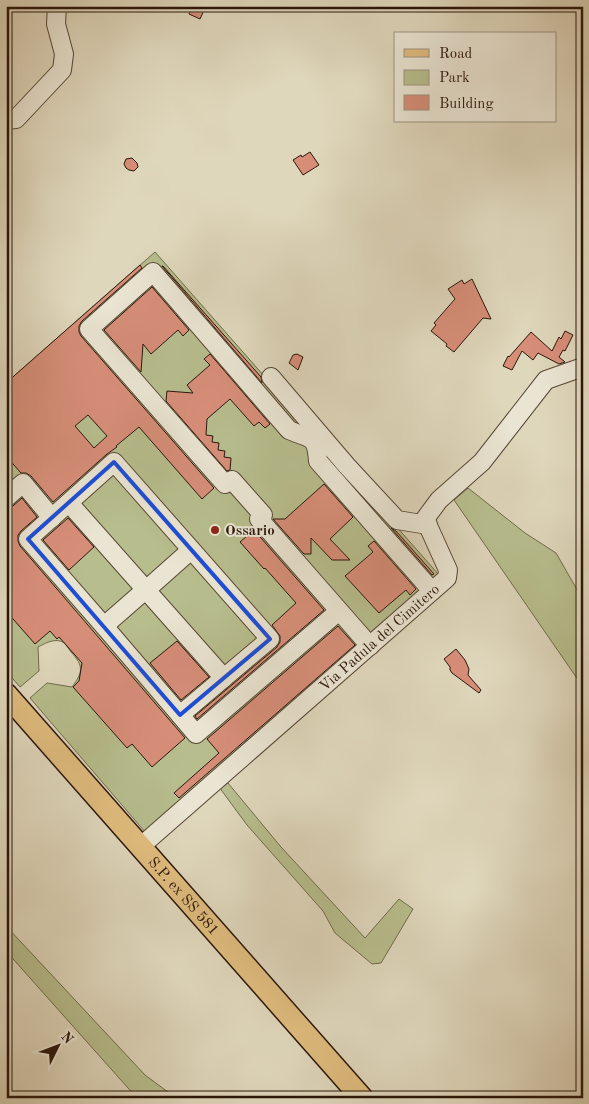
<svg xmlns="http://www.w3.org/2000/svg" width="589" height="1104" viewBox="0 0 589 1104" font-family="'Old Standard TT',serif">
	<style>
		.green { fill: #b7bd8d; stroke: #706a4c }
		.building { fill: #d78e79; stroke: #2a160a; fill-rule: evenodd }
		.lines { fill: none; stroke-linecap: round; stroke-linejoin: round }
		.minor-casing { stroke: #574636; stroke-width: 20 }
		.major-casing { stroke: #2a160a; stroke-width: 24 }
		.minor { stroke: #eae5d3; stroke-width: 18 }
		.major { stroke: #e0bc7e; stroke-width: 21 }
		.marked { fill: none; stroke: #1d4ed8; stroke-width: 4; stroke-linejoin: round }
		.poi-dot { fill: #8f2418; stroke: #eae5d3; stroke-width: 2 }
		.labels { text-anchor: middle; stroke-width: 4; stroke-linejoin: round; paint-order: stroke }
		.poi-label { font-size: 15px; font-weight: bold; fill: #2a160a; stroke: #eae5d3; text-anchor: start }
		.street-label { font-size: 15px; fill: #2a160a; stroke: #eae5d3 }
	</style>
	<rect width="100%" height="100%" fill="#dfd7bc"/>
	<filter id="stains"><feTurbulence type="fractalNoise" baseFrequency=".004" numOctaves="4"/><feColorMatrix values="0 0 0 0 .2 0 0 0 0 .09 0 0 0 0 .02 0 0 0 .5 -.17"/></filter>
	<radialGradient id="worn" r=".72"><stop offset=".6" stop-color="#630" stop-opacity="0"/><stop offset="1" stop-color="#630" stop-opacity=".3"/></radialGradient>
	<g class="green">
		<path d="M155,252L439,575L146,833L30,698L47,683L72,687C83,672 84,666 71,652C68,648 65,642 60,641C52,639 44,644 38,647L39,671L20,687L6,671V383Z"/>
		<polygon points="468,488 525,533 556,553 583,600 583,687 454,500"/>
		<polygon points="228,783 281,847 365,938 399,899 413,909 381,963 372,964 335,933 323,911 247,825 219,787"/>
		<polygon points="6,926 145,1075 176,1098 138,1098 136,1097 6,951"/>
	</g>
	<g class="building">
		<polygon points="192,6 206,6 200,19 189,14"/>
		<polygon points="310,152 319,165 303,175 293,160 301,155 302,157"/>
		<polygon points="132,158 137,163 138,167 134,171 129,170 126,168 124,164 126,159"/>
		<path d="M140,265L142,268L82,321L79,326V332L81,336L214,488L202,499L139,427L116,446L117,447L107,454L53,502L31,476L26,473H21L6,456V383ZM88,415L107,436L94,448L75,426Z"/>
		<polygon points="162,266 163,266 261,377 262,383"/>
		<polygon points="472,279 491,319 483,318 454,352 446,346 447,344 431,331 436,325 434,323 455,299 448,289 462,280 464,284"/>
		<polygon points="152,287 189,330 183,336 178,330 151,354 143,344 141,372 104,330"/>
		<polygon points="565,331 573,335 565,351 563,350 559,357 565,362 559,364 538,353 533,360 522,351 512,370 503,366 508,356 509,357 531,332 552,351 559,337 561,339"/>
		<polygon points="210,354 270,424 265,428 259,422 254,426 230,399 207,419 206,435 213,436 212,442 219,443 218,450 225,451 224,457 231,458 230,470 227,471 166,401 167,391 193,393 187,385 210,365 204,359"/>
		<polygon points="297,354 303,357 298,370 289,363 293,355"/>
		<polygon points="324,484 353,517 330,539 350,560 332,560 311,538 311,554 304,554 273,519 285,519"/>
		<polygon points="22,498 37,517 21,531 18,535 18,541 20,546 185,738 152,767 132,744 127,748 73,687 79,681 82,663 59,637 57,639 50,631 35,644 6,611 6,508 13,506"/>
		<polygon points="68,518 94,547 69,570 43,540"/>
		<polygon points="391,528 396,531 434,574 432,575"/>
		<polygon points="254,530 324,610 197,719 195,716 277,647 280,642 280,636 272,625 296,603 265,568 264,569 240,542"/>
		<polygon points="374,541 416,589 410,595 406,590 379,613 345,576 373,552 368,546"/>
		<polygon points="338,626 355,645 179,798 174,793 219,753 207,739"/>
		<polygon points="177,641 209,677 181,700 150,663"/>
		<polygon points="456,649 465,660 469,669 468,675 481,690 479,693 452,673 450,670 450,667 444,659"/>
	</g>
	<g class="lines">
		<defs>
			<g id="minor">
				<polyline points="6,120 16,119 62,70 64,54 56,24 57,6"/>
				<polyline points="271,377 347,466 397,520 428,525"/>
				<polygon points="114,462 270,639 180,715 104,626 28,539"/>
				<polyline points="6,498 23,483 52,518"/>
				<polyline points="69,503 224,678"/>
				<polyline points="146,590 191,550"/>
				<polyline points="104,626 143,592"/>
				<path d="M370,646L259,519L263,515L232,480L225,484L89,329L153,272L289,430C311,440 316,434 318,461L432,591"/>
				<polyline points="180,715 196,734 339,611"/>
				<path id="s1" d="M140,847L447,578L448,570L425,519L439,500L482,462L546,380L583,367"/>
			</g>
			<g id="major">
				<path id="s2" d="M6,694L362,1098"/>
			</g>
		</defs>
		<use href="#minor" class="minor-casing"/>
		<use href="#major" class="major-casing"/>
		<use href="#minor" class="minor"/>
		<use href="#major" class="major"/>
	</g>
	<path class="marked" d="M114,462L270,639L180,715L28,539Z"/>
	<circle class="poi-dot" cx="215" cy="530" r="5"/>
	<g class="labels">
		<g class="poi-label">
			<text x="225" y="535">Ossario</text>
		</g>
		<g class="street-label">
			<text dy="5" stroke="none"><textPath href="#s1" startOffset="318">Via Padula del Cimitero</textPath></text>
			<text dy="5" stroke="none"><textPath href="#s2" startOffset="269">S.P. ex SS 581</textPath></text>
		</g>
	</g>
	<rect width="589" height="1104" fill="none" stroke="#dfd7bc" stroke-width="25"/>
	<rect x="8" y="8" width="574" height="1089" fill="none" stroke="#2a160a" stroke-width="2.5"/>
	<rect x="12" y="12" width="564" height="1079" fill="none" stroke="#2a160a"/>
	<rect x="394" y="32" width="162" height="90" fill="#eae5d3" stroke="#9d9283"/>
	<rect x="404" y="49" width="25" height="8" fill="#e0bc7e" stroke="#9d9283"/>
	<text x="439" y="58" font-size="15" fill="#2a160a">Road</text>
	<rect x="404" y="70" width="25" height="15" fill="#b7bd8d" stroke="#9d9283"/>
	<text x="439" y="82" font-size="15" fill="#2a160a">Park</text>
	<rect x="404" y="95" width="25" height="15" fill="#d78e79" stroke="#9d9283"/>
	<text x="439" y="108" font-size="15" fill="#2a160a">Building</text>
	<g transform="translate(58 1046) rotate(48)" stroke="#eae5d3" stroke-width="4" paint-order="stroke">
	<path d="M0-4L9 19L0 12L-9 19Z" fill="#2a160a"/>
	<text y="-8" font-size="14" font-weight="bold" text-anchor="middle" fill="#2a160a">N</text>
	</g>
	<rect width="100%" height="100%" filter="url(#stains)"/>
	<rect width="100%" height="100%" fill="url(#worn)"/>
</svg>
